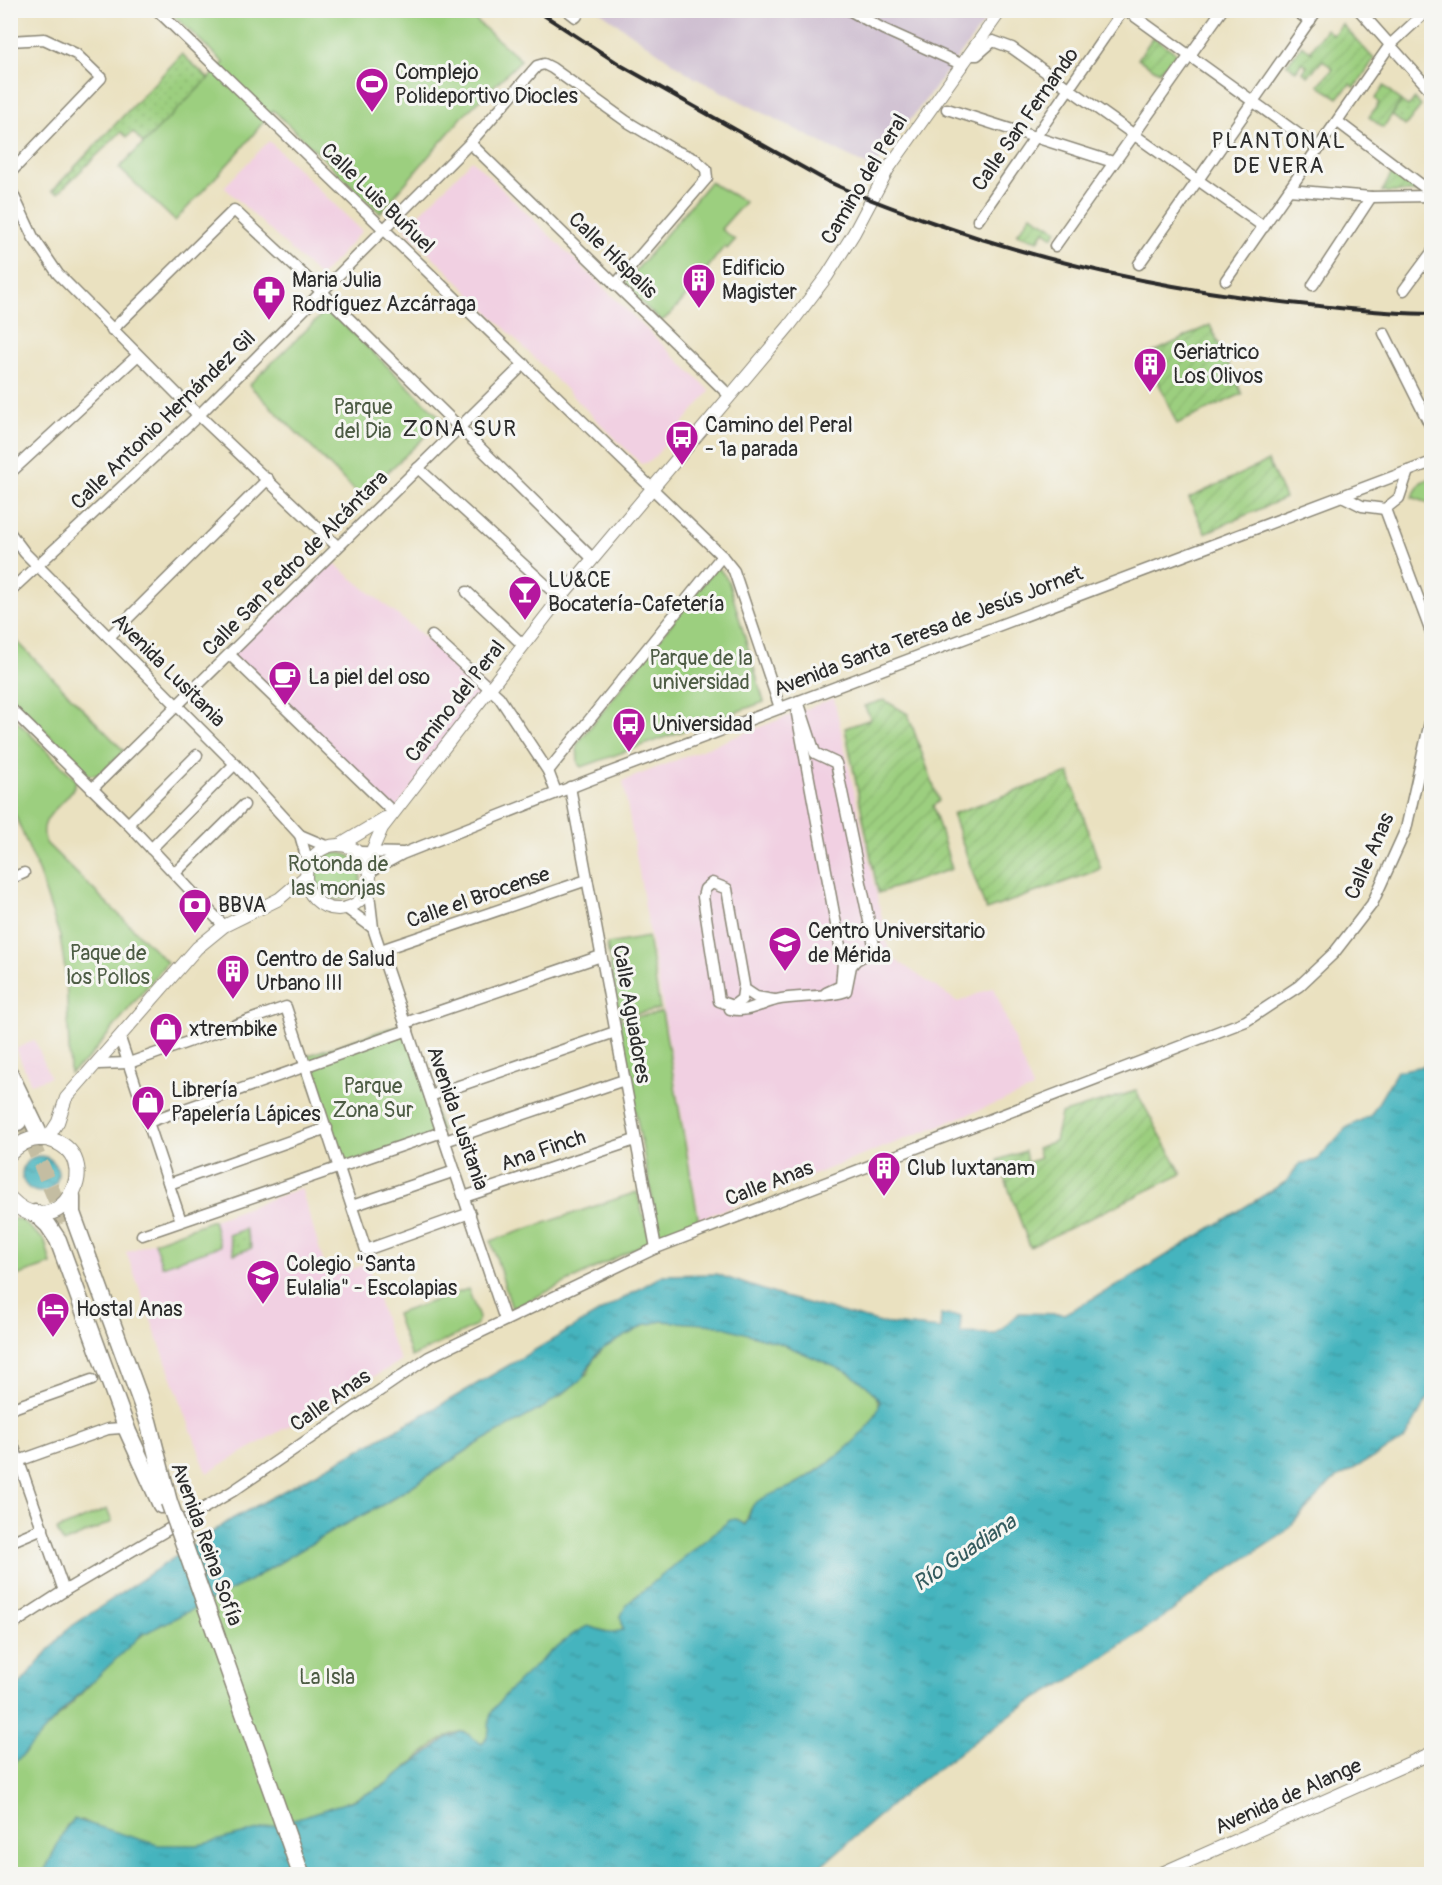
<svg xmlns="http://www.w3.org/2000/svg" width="1442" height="1885" viewBox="0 0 1442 1885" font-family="Pangolin,sans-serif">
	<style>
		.built { fill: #f1d0e2 }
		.industrial { fill: #cebed0 }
		.grass { fill: url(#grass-dots); stroke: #647d55; stroke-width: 1.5 }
		.park { fill: #9ccf7f; stroke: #647d55; stroke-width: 1.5 }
		.garden { fill: url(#garden-furrows); stroke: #647d55; stroke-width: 1.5 }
		.water { fill: url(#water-ripples); stroke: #387074; stroke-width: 1.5 }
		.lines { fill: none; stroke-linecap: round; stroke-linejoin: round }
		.trunk-tunnel { stroke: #c4bda2; stroke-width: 16; stroke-dasharray: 16 8; stroke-linecap: butt }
		.minor-casing { stroke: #8a8676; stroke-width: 13 }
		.tertiary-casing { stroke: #8a8676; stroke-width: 14 }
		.secondary-casing { stroke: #8a8676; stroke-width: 17 }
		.trunk-casing { stroke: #8a8676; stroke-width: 19 }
		.minor { stroke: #fff; stroke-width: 10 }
		.tertiary { stroke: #fff; stroke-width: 12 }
		.secondary { stroke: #fff; stroke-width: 15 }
		.trunk { stroke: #fff; stroke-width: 16 }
		.rail { stroke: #2b2b2b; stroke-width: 4 }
		.trunk-bridge-casing { stroke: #8a8676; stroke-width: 19; stroke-linecap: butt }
		.trunk-bridge { stroke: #fff; stroke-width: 16 }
		.labels { text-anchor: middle; stroke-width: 6; stroke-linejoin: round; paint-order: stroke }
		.poi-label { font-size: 21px; fill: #2b2b2b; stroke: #f6f6f2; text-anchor: start }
		.street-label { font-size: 21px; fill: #2b2b2b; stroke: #f6f6f2 }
		.park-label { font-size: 21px; fill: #4d5c44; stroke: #f6f6f2 }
		.neighbourhood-label { font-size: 22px; letter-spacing: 1.5px; fill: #2b2b2b; stroke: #f6f6f2 }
		.water-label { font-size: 22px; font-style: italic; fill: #345b5e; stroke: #f6f6f2 }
	</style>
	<defs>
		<pattern id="grass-dots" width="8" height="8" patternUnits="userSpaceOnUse" patternTransform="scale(1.5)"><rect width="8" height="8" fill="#9ccf7f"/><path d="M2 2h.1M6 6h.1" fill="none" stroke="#87b26e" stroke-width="1.8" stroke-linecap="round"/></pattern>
		<pattern id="garden-furrows" width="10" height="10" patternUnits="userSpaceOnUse" patternTransform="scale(1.5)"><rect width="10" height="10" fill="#9ccf7f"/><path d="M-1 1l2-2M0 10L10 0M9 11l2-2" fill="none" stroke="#87b26e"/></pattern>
		<pattern id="water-ripples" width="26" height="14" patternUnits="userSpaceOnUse" patternTransform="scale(1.5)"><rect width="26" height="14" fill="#45b4be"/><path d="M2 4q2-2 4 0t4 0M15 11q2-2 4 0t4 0" fill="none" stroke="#3a939b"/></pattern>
	</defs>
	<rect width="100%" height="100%" fill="#f6f6f2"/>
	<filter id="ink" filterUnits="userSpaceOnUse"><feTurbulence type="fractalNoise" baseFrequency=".0167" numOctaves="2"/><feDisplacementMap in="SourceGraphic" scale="12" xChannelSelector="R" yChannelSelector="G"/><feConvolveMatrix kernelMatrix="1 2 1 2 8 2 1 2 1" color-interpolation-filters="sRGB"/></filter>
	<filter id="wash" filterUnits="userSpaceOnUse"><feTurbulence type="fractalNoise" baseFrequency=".008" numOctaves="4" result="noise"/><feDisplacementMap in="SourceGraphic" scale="24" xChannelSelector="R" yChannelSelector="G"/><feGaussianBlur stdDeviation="1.35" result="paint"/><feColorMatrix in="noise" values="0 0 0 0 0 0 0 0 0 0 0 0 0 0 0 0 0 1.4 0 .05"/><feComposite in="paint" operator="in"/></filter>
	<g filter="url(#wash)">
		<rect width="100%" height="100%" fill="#eae1c0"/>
		<g class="built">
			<polygon points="269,141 362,231 320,277 224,187"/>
			<polygon points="472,160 710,391 651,461 641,464 405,229"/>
			<polygon points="326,557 489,689 393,812 230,655"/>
			<polygon points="834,698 890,956 958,1002 994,987 1033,1089 700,1219 623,781"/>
			<polygon points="35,1040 50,1077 31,1084 16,1049"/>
			<polygon points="301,1188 328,1277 367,1264 388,1332 401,1361 207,1473 126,1252"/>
		</g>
		<polygon class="industrial" points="599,11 993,11 873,169 695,78"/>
		<g class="grass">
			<polygon points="182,54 211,81 148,149 133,132 127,137 121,132 58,193 52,191"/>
			<polygon points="1415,99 1421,106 1405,126 1392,115 1401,101 1408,106"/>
			<polygon points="245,1229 252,1248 234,1254 228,1235"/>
		</g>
		<g class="park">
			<polygon points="169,11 465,11 521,60 463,116 380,213 273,110 238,153 175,221 119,168 224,63"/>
			<path d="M710,182L745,202L721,229L735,240L727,249L725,246C709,264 678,312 661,321L623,286Z"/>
			<polygon points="328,309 443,420 361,497 249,385"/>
			<polygon points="1431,478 1431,504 1412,497 1421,482"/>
			<polygon points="717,566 728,580 764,702 582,767 578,763 577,744"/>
			<polygon points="10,634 124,751 100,775 88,775 11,696"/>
			<path d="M10,714L76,780C71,805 34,813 46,843L167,962L88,1059L70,1073L66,976L60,937L39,873L11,805Z"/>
			<circle cx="338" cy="876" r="23"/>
			<polygon points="648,937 660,1009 618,1017 607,944"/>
			<polygon points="662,1012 699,1223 660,1239 618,1020"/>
			<polygon points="405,1023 442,1132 339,1166 303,1057"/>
			<polygon points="637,1192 650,1241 512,1309 491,1241"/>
			<polygon points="11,1219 20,1219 45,1241 51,1264 11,1278"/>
			<polygon points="213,1220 220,1246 162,1266 154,1242"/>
			<polygon points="468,1289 479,1318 476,1326 411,1357 396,1314"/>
			<path d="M662,1321C681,1323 700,1322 718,1325C750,1331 883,1371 879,1409C852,1458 796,1483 750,1510L745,1525L738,1520H730L676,1567L635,1597L621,1616L623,1630C601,1638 596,1618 572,1635L497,1706C488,1719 493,1733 482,1744C473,1742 469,1730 459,1732C435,1737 406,1772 384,1785C345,1808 219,1848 174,1847C144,1846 109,1834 82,1820L67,1825L43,1874H11V1765L132,1642L149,1631L249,1581L334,1530L384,1504L477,1444L562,1395L588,1373L593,1360L604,1348L645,1325Z"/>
			<polygon points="107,1509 112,1522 63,1543 57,1530"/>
		</g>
		<g class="garden">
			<polygon points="1342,24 1374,59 1355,88 1350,84 1338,98 1318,85 1333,69 1323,60 1308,76 1303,72 1307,66 1302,62 1296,71 1287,64 1302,45 1313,53 1311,50 1326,29 1333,35"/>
			<polygon points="1153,37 1182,57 1171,71 1164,66 1159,72 1138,59"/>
			<polygon points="1384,86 1401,101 1383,128 1369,117 1379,103 1375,99"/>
			<polygon points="1393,171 1417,192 1382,192"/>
			<polygon points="1031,215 1057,230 1053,237 1044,231 1038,241 1017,234"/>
			<polygon points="1210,325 1242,394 1177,424 1148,359 1152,353"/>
			<polygon points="1268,461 1285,498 1205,533 1189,498"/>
			<polygon points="884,700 908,714 939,801 933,806 952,869 878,893 845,728 871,719 864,706"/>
			<polygon points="1069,773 1101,869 986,910 952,814"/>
			<polygon points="1136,1091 1182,1174 1030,1247 998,1160 1025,1151 1027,1163 1040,1158 1037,1148 1055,1141 1061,1114"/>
		</g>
		<g class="water">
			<path d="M1431,1055V1397L1427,1400L1404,1440L1332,1481L1283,1534L1215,1578L1171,1612L1068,1681L1017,1710L906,1792L812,1874H43L65,1829L74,1819L158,1845H199L266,1828L354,1800L383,1786L447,1738L460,1732L466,1733L482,1744C494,1732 486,1725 491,1714C502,1693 566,1635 588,1626L610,1633L623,1630L621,1616L627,1604L730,1520L736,1519L745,1525C750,1518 749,1510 754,1504C764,1495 780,1492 792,1486C818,1473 877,1431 880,1401L867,1386L849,1373L782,1344L717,1325L662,1321L645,1325L604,1348L596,1355L582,1379L544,1407L477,1444L384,1504L334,1530L249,1581L141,1635L66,1707L22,1756L11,1765V1695L66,1630L232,1519L439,1406L663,1275L716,1274L781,1296L881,1323L940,1329L941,1315L961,1316L960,1333L996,1334L1019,1313L1064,1314L1120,1284L1287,1181L1299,1164L1317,1160L1346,1128L1371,1115L1397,1071L1423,1066Z"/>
			<circle cx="40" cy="1174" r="18"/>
		</g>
	</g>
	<g filter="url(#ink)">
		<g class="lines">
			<polyline class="trunk-tunnel" points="22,1119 68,1229"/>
			<defs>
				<g id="minor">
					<polyline points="157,10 722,556 734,571 780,708"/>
					<polyline points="567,10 576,17 581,10"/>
					<polyline points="849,10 883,29 963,65"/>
					<polyline points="1126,10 1319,149"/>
					<polyline points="1294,10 1310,21"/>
					<polyline points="1359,10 1432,92"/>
					<polyline points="10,41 44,39 76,54 101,78 10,173"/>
					<polyline points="969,55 977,55 993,41 1012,48 1264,227"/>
					<polyline points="947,109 1113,162"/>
					<polyline points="1338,122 1432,193"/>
					<polyline points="470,143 729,395"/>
					<polyline points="10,188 33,237 58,274 188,405 337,546"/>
					<polyline points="1289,190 1371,197 1432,196"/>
					<polyline points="978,220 1123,10"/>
					<polyline points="1055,246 1222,10"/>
					<polyline points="1139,264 1317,10"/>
					<polyline points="1226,280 1390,45 1428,10"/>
					<polyline points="1313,285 1371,197"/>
					<polyline points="1404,290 1432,252"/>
					<polyline points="112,330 234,210 322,292 592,558"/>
					<polyline points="1384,333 1432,429"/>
					<polyline points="418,468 560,598"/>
					<polyline points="10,473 137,356"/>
					<polyline points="1342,496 1362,506 1385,509 1399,498 1408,471"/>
					<polyline points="1385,509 1432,635"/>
					<polyline points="10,533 25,553 235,764 300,835 308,863"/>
					<polyline points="10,591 200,414 470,143 537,66 544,64 552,68 626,121 674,150 695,159 706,169 707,178 615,285"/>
					<polyline points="467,592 523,645"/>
					<polyline points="432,636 499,697 548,771 556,792"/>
					<polyline points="109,637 268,479"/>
					<polyline points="230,655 393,812"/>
					<polyline points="10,708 128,824 224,926"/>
					<polyline points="548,771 722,556"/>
					<polyline points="570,787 656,1248"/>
					<polyline points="92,789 524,364"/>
					<polyline points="128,824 197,755"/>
					<polyline points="300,835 326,846"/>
					<polyline points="151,849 235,764"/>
					<polyline points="359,852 402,853"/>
					<polyline points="369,872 402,854 587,781 1432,462"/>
					<polyline points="175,873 244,805"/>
					<polyline points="10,879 24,873"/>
					<polygon points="712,883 727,889 744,985 742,999 733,1006 719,1001 703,897 705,889"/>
					<polyline points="368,885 373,928 505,1320"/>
					<polyline points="346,908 373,928"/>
					<polyline points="381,950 587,880"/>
					<polyline points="744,989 756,997 774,1000"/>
					<polyline points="826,993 841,986 843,962 797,714 798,701 815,753 836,763 875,950 856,960 843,962"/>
					<path d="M730,1009C746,1013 761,1004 776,1000C797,995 829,998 846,991L851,966L856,960"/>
					<polyline points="405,1023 601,956"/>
					<polyline points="120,1038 181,1221"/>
					<polyline points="98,1064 129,1063 286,1007 366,1250 470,1213"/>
					<polyline points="430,1096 615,1032"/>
					<polyline points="148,1122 408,1030"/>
					<polyline points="445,1141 624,1080"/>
					<polyline points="169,1184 327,1128"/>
					<polyline points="464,1197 635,1140"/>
					<polyline points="352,1206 455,1171"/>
					<polyline points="142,1235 442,1132"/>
					<polyline points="10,1409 92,1380"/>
					<polyline points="10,1436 64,1591"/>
					<polyline points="10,1464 108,1429 121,1428 128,1432"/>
					<polyline points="10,1542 43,1528"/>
					<polyline points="10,1626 64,1591 233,1491 429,1357 656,1248 1246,1021 1299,986 1334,953 1372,904 1406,829 1432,713"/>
				</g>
				<g id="tertiary">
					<circle cx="338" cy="877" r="32"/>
					<polyline points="340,845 385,818"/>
					<polyline points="367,862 382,828 560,598 789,326 827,276 854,233 888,169 1001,10"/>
					<polyline points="47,1139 58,1122 66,1098 197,948 224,926 279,899 305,877"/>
					<polyline points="1160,1874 1432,1753"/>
				</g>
				<path id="secondary" d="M10,1153C20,1143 33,1136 48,1139C111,1155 59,1251 10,1199"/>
				<g id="trunk">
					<polyline points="10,1074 41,1138"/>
					<polyline points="10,1105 18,1122"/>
					<polyline points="72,1196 72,1213 148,1421 169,1502"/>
					<polyline points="35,1213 48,1225 58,1240 128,1432 161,1505"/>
				</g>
			</defs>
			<use href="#minor" class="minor-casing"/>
			<use href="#tertiary" class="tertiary-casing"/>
			<use href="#secondary" class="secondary-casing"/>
			<use href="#trunk" class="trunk-casing"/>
			<use href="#minor" class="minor"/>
			<use href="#tertiary" class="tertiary"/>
			<use href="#secondary" class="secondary"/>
			<use href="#trunk" class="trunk"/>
			<path class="rail" d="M536,10L622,66L827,181C863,198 900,211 937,224C1058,267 1182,292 1309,305C1350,309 1391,314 1432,314"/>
			<defs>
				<polyline id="trunk-bridge" points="169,1502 301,1874"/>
			</defs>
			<use href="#trunk-bridge" class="trunk-bridge-casing"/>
			<use href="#trunk-bridge" class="trunk-bridge"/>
		</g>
	</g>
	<defs>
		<symbol id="stadium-pin" viewBox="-11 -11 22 30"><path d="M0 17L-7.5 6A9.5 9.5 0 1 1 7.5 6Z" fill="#b5179e" stroke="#f6f6f2"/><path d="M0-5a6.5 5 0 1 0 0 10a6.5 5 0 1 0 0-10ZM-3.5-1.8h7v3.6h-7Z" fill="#fff"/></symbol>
		<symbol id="building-pin" viewBox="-11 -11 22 30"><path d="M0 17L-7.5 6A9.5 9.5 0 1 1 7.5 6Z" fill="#b5179e" stroke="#f6f6f2"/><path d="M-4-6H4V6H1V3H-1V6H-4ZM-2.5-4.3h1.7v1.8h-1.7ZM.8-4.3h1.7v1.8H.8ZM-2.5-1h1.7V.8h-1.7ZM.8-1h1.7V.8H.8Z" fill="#fff"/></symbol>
		<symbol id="pharmacy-pin" viewBox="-11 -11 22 30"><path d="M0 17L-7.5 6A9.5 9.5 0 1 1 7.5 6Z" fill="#b5179e" stroke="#f6f6f2"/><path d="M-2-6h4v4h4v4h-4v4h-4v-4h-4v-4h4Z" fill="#fff"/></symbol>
		<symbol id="bus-pin" viewBox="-11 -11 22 30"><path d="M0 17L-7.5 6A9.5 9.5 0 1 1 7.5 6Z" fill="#b5179e" stroke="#f6f6f2"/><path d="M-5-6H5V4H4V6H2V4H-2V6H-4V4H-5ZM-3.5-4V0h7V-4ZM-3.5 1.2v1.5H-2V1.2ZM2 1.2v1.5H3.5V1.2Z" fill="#fff"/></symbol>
		<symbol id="bar-pin" viewBox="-11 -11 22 30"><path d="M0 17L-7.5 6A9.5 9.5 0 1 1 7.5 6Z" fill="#b5179e" stroke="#f6f6f2"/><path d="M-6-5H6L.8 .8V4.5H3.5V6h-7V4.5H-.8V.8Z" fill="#fff"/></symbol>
		<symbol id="cafe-pin" viewBox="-11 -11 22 30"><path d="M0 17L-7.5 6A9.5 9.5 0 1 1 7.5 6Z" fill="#b5179e" stroke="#f6f6f2"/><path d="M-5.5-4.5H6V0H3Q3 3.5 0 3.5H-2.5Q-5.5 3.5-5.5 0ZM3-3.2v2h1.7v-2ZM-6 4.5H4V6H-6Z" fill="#fff"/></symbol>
		<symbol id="bank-pin" viewBox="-11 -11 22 30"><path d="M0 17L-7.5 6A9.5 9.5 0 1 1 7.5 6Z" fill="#b5179e" stroke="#f6f6f2"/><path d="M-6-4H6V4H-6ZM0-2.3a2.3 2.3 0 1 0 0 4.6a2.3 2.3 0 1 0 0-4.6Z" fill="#fff"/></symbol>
		<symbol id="university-pin" viewBox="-11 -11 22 30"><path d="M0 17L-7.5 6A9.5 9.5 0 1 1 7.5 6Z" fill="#b5179e" stroke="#f6f6f2"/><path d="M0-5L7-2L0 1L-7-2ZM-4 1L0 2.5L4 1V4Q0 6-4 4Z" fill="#fff"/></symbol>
		<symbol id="shop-pin" viewBox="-11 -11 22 30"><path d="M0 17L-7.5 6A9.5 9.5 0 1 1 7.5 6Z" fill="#b5179e" stroke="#f6f6f2"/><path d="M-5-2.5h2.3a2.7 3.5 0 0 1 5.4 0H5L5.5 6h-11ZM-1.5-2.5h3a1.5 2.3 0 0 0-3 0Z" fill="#fff"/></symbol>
		<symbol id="school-pin" viewBox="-11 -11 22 30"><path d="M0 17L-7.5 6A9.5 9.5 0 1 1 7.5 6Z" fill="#b5179e" stroke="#f6f6f2"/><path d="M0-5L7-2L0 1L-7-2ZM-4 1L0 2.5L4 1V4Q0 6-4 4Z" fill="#fff"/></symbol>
		<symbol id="hotel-pin" viewBox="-11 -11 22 30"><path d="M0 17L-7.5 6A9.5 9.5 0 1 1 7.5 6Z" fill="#b5179e" stroke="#f6f6f2"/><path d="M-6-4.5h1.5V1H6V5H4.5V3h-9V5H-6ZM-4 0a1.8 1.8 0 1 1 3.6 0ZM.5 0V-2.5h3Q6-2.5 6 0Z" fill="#fff"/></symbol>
	</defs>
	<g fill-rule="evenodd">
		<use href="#stadium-pin" x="353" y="65" width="38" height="52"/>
		<use href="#building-pin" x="680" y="261" width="38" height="52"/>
		<use href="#pharmacy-pin" x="250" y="273" width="38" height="52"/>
		<use href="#building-pin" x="1131" y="345" width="38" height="52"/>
		<use href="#bus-pin" x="663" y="418" width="38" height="52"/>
		<use href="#bar-pin" x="506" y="573" width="38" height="52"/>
		<use href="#cafe-pin" x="266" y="658" width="38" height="52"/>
		<use href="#bus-pin" x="610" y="705" width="38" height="52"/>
		<use href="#bank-pin" x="176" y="886" width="38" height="52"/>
		<use href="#university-pin" x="766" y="924" width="38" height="52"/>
		<use href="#building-pin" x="214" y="952" width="38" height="52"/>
		<use href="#shop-pin" x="147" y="1010" width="38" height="52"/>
		<use href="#shop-pin" x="129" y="1083" width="38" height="52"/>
		<use href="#building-pin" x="865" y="1149" width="38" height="52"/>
		<use href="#school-pin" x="244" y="1257" width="38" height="52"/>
		<use href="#hotel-pin" x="34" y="1290" width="38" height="52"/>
	</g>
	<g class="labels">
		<g class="poi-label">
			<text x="395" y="79">Complejo<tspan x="395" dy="24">Polideportivo Diocles</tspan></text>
			<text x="722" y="275">Edificio<tspan x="722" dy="24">Magister</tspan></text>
			<text x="292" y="287">Maria Julia<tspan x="292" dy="24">Rodríguez Azcárraga</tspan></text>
			<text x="1173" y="359">Geriatrico<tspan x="1173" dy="24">Los Olivos</tspan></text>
			<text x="705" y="432">Camino del Peral<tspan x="705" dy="24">- 1ª parada</tspan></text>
			<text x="548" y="587">LU&amp;CE<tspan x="548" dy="24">Bocatería-Cafetería</tspan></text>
			<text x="308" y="684">La piel del oso</text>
			<text x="652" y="731">Universidad</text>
			<text x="218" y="912">BBVA</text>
			<text x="808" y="938">Centro Universitario<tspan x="808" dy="24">de Mérida</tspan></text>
			<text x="256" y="966">Centro de Salud<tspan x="256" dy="24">Urbano III</tspan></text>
			<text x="189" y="1036">xtrembike</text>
			<text x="171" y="1097">Librería<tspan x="171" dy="24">Papelería Lápices</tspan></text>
			<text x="907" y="1175">Club Iuxtanam</text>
			<text x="286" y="1271">Colegio "Santa<tspan x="286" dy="24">Eulalia" - Escolapias</tspan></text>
			<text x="76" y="1316">Hostal Anas</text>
		</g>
		<g class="street-label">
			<text transform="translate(1025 119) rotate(-55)" y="7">Calle San Fernando</text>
			<text transform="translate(864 179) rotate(-59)" y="7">Camino del Peral</text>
			<text transform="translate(378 198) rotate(44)" y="7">Calle Luis Buñuel</text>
			<text transform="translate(613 255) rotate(44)" y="7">Calle Híspalis</text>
			<text transform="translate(163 420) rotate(-44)" y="7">Calle Antonio Hernández Gil</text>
			<text transform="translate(295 563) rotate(-45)" y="7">Calle San Pedro de Alcántara</text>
			<text transform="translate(928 631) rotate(-21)" y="7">Avenida Santa Teresa de Jesús Jornet</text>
			<text transform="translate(169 670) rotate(45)" y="7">Avenida Lusitania</text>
			<text transform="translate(455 701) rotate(-52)" y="7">Camino del Peral</text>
			<text transform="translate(1369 856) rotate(-66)" y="7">Calle Anas</text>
			<text transform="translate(478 897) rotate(-19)" y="7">Calle el Brocense</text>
			<text transform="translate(632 1014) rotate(80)" y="7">Calle Aguadores</text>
			<text transform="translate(458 1118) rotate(71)" y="7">Avenida Lusitania</text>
			<text transform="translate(543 1150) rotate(-19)" y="7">Ana Finch</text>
			<text transform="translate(769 1183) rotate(-21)" y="7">Calle Anas</text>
			<text transform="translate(330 1400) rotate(-35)" y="7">Calle Anas</text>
			<text transform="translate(207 1544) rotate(70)" y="7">Avenida Reina Sofía</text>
			<text transform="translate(1288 1796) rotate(-24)" y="7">Avenida de Alange</text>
		</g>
		<g class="park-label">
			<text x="363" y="414">Parque<tspan x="363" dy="24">del Dia</tspan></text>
			<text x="701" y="665">Parque de la<tspan x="701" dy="24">universidad</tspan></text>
			<text x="338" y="871">Rotonda de<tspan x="338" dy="24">las monjas</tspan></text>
			<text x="108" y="960">Paque de<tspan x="108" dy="24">los Pollos</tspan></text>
			<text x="373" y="1093">Parque<tspan x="373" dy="24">Zona Sur</tspan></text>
			<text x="327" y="1684">La Isla</text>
		</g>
		<g class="neighbourhood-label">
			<text x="1279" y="148">PLANTONAL<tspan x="1279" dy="25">DE VERA</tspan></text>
			<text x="460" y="436">ZONA SUR</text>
		</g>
		<g class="water-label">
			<text transform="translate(964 1552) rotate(-34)" y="8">Río Guadiana</text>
		</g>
	</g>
	<rect width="1442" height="1885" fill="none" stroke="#f6f6f2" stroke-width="36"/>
</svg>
